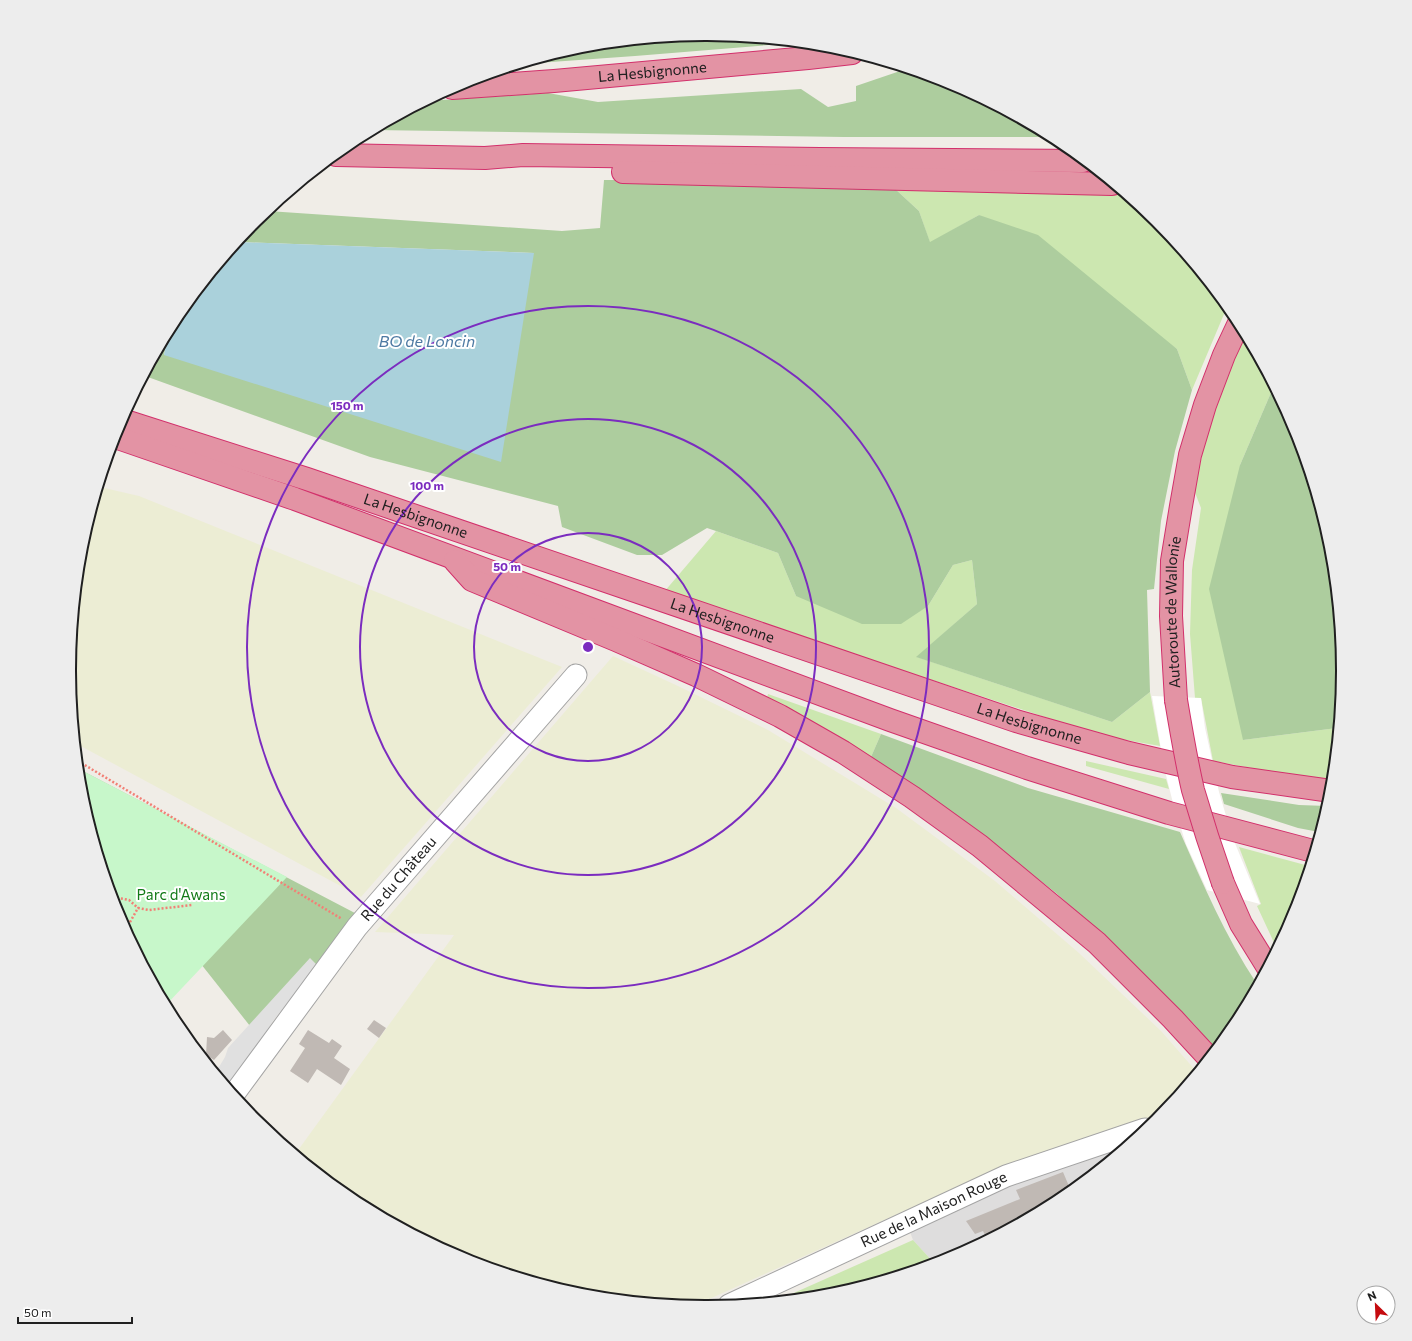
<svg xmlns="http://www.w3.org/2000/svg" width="1412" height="1341" viewBox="0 0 1412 1341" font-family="Commissioner,sans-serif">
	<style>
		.residential { fill: #dedddd }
		.farmland { fill: #ecedd4 }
		.grass { fill: #cce7b0 }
		.forest { fill: #adcd9e }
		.park { fill: #c7f7ca }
		.parking { fill: #e0e0e0 }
		.water { fill: #aad1db }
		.pier { fill: #fff }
		.building { fill: #c0b9b4 }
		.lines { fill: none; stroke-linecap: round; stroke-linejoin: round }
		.minor-casing { stroke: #a4a4a4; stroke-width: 23 }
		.highway-casing { stroke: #d2306b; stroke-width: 24 }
		.path { stroke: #f28076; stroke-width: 2.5; stroke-dasharray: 2 2; stroke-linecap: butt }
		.minor { stroke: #fff; stroke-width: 21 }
		.highway { stroke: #e393a4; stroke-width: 22 }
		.highway-bridge-casing { stroke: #d2306b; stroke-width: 24; stroke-linecap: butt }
		.highway-bridge { stroke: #e393a4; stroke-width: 22 }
		.ring { fill: none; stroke: #7b2cbf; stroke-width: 2 }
		.labels { text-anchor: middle; stroke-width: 4; stroke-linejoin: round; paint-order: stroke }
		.street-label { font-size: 15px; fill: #202020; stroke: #fff }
		.park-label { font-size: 15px; fill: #127a18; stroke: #fff }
		.water-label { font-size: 16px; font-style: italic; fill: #4e7aa3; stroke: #fff }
		.rim { fill: none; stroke: #202020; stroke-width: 2 }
		.centre { fill: #7b2cbf; stroke: #fff; stroke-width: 2 }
		.ring-label { font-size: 12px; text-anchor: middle; font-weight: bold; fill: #7b2cbf; stroke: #fff; stroke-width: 4; stroke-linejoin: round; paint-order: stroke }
	</style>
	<rect width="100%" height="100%" fill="#f0ede7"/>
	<polygon class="residential" points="1109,1135 1118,1152 1059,1200 949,1259 934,1263 913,1240 904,1216"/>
	<g class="farmland">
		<polygon points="100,487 139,496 562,667 361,897 77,744 70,670 82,546"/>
		<polygon points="613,656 678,686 768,730 896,808 995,881 1079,953 1161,1031 1196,1071 1162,1113 1006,1165 694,1306 582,1295 462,1258 352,1200 296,1153 454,935 375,932"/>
	</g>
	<g class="grass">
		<polygon points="893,187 1124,194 1156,221 1227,307 1192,390 1177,349 979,215 930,243 919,211"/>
		<polygon points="1244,333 1273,388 1240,465 1243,740 1337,728 1332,781 1318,780 1213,761 1201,698 1195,698 1190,634 1192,570 1201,508 1194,490 1211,417"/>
		<polygon points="716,531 778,553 796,596 928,606 953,565 972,560 977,604 917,657 1112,722 1150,692 1160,746 1120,739 1066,724 664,592"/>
		<polygon points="768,694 881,734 871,757 767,698"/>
		<polygon points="1086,761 1166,779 1169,789 1086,766"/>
		<polygon points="1239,847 1309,866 1294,914 1276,947 1257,906 1261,904"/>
		<polygon points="913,1240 934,1263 830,1295 778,1300"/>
	</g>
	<g class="forest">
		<polygon points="706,34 793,43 635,56 523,64 582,46"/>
		<polygon points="906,69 950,83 1052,137 844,137 373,130 427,101 548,93 598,102 801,89 828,107 856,101 856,86"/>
		<polygon points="604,180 661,180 893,187 919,211 930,242 979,215 1038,235 1177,349 1192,390 1175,451 1161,521 1154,589 1147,590 1150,692 1112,722 916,657 977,604 972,560 953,565 928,606 901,624 862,624 796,596 778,553 716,531 707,528 662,555 637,555 562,527 558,506 370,457 145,376 169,331 164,355 534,253 239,242 256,220 268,211 562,231 600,228"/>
		<polygon points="1273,388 1294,427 1330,547 1342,671 1337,728 1243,740 1209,589 1240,465"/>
		<path d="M881,734L1028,788L1180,832C1203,884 1225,936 1257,984L1235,1024L1215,1048L1193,1023L1130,960L1056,893L969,825L871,757Z"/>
		<polygon points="79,769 374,923 250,1026 152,902 118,914 82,794"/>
		<polygon points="1221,793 1299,805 1327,806 1319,832 1298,828 1224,804"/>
	</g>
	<polygon class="park" points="79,769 287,877 166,1005 118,914 82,794"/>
	<polygon class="parking" points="310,958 317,965 273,1021 230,1089 211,1066 219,1067 225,1057 228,1048"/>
	<polygon class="water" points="239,242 534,253 501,462 164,355 169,331 177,317"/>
	<polygon class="pier" points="1152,696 1201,698 1205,728 1219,792 1232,836 1260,904 1207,890 1186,844 1173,803 1164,767"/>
	<g class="building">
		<polygon points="374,1020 386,1028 379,1038 367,1029"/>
		<polygon points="223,1030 232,1040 214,1060 206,1055 207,1037 214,1038"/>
		<polygon points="308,1030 329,1043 332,1039 342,1046 334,1058 350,1069 341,1085 317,1069 308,1083 290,1071 305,1048 299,1044"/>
		<polygon points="1063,1172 1071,1191 1059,1200 1016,1223 985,1235 983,1231 975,1234 966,1221 1020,1199 1016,1190"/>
	</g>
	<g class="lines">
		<defs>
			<g id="minor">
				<path id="s1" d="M234,1094L357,927L576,675"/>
				<path id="s2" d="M729,1305L1006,1176L1145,1129"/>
			</g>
			<g id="highway">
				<path id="s3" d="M452,88L554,81L808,58L852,53"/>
				<polyline points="336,155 485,158 523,155 820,159 1083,161"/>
				<polyline points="623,172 1112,184"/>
				<path id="s4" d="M122,420L307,479L1016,721L1129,753L1232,777L1331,791"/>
				<polyline points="115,437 295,499 890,720 1027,768 1169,813 1313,851"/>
				<polyline points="455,561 472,580 616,640 696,675 780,716 843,752 912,797 980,846 1097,943 1173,1019 1208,1057"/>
				<path id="s5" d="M1176,700L1171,616L1172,561L1181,506L1190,455L1205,405L1224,355L1239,323"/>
				<polyline points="1223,883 1241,924 1267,966"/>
			</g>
		</defs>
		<use href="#minor" class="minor-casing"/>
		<use href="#highway" class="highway-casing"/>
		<g class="path">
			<polyline points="78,761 342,919"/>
			<polyline points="113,897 129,900 138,908"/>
			<polyline points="126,929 138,908 149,910 192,905"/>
			<polyline points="191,1042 199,1043"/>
		</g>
		<use href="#minor" class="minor"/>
		<use href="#highway" class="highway"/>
		<defs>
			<path id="highway-bridge" d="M1176,700C1181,730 1186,760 1193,790C1202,821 1212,852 1223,883"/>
		</defs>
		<use href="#highway-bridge" class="highway-bridge-casing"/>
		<use href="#highway-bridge" class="highway-bridge"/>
	</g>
	<g class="ring">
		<circle cx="588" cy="647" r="114"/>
		<circle cx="588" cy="647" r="228"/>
		<circle cx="588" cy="647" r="341"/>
	</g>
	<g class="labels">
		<g class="street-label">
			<text dy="5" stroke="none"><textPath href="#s3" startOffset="201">La Hesbignonne</textPath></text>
			<text dy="5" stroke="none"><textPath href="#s4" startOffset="309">La Hesbignonne</textPath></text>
			<text dy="5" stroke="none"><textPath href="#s5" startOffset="88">Autoroute de Wallonie</textPath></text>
			<text dy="5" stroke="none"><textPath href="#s4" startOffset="633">La Hesbignonne</textPath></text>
			<text dy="5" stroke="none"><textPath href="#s4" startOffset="957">La Hesbignonne</textPath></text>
			<text dy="5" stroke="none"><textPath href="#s1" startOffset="271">Rue du Château</textPath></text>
			<text dy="5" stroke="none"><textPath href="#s2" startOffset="226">Rue de la Maison Rouge</textPath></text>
		</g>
		<g class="park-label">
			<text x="181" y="900">Parc d'Awans</text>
		</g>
		<g class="water-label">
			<text x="427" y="347">BO de Loncin</text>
		</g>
	</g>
	<path d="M0 0H1412V1341H0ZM705 41H707A629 629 0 0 1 1336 670V671A629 629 0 0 1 707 1300H705A629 629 0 0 1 76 671V670A629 629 0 0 1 705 41Z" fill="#ededed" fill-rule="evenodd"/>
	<path class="rim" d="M705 41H707A629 629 0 0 1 1336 670V671A629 629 0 0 1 707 1300H705A629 629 0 0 1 76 671V670A629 629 0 0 1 705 41Z"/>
	<circle cx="588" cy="647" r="6" class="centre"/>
	<g class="ring-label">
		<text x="347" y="410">150 m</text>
		<text x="427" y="490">100 m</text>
		<text x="507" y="571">50 m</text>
	</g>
	<g transform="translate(1376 1305) rotate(336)"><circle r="19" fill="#ffffff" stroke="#a6a6a6"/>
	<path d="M0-3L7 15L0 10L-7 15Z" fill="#c50b0f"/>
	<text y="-6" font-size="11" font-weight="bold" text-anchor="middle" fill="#202020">N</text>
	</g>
	<path d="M18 1317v6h114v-6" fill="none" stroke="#202020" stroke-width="2"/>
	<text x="24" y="1317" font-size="12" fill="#202020" stroke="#ffffff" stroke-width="3" paint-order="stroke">50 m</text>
</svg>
